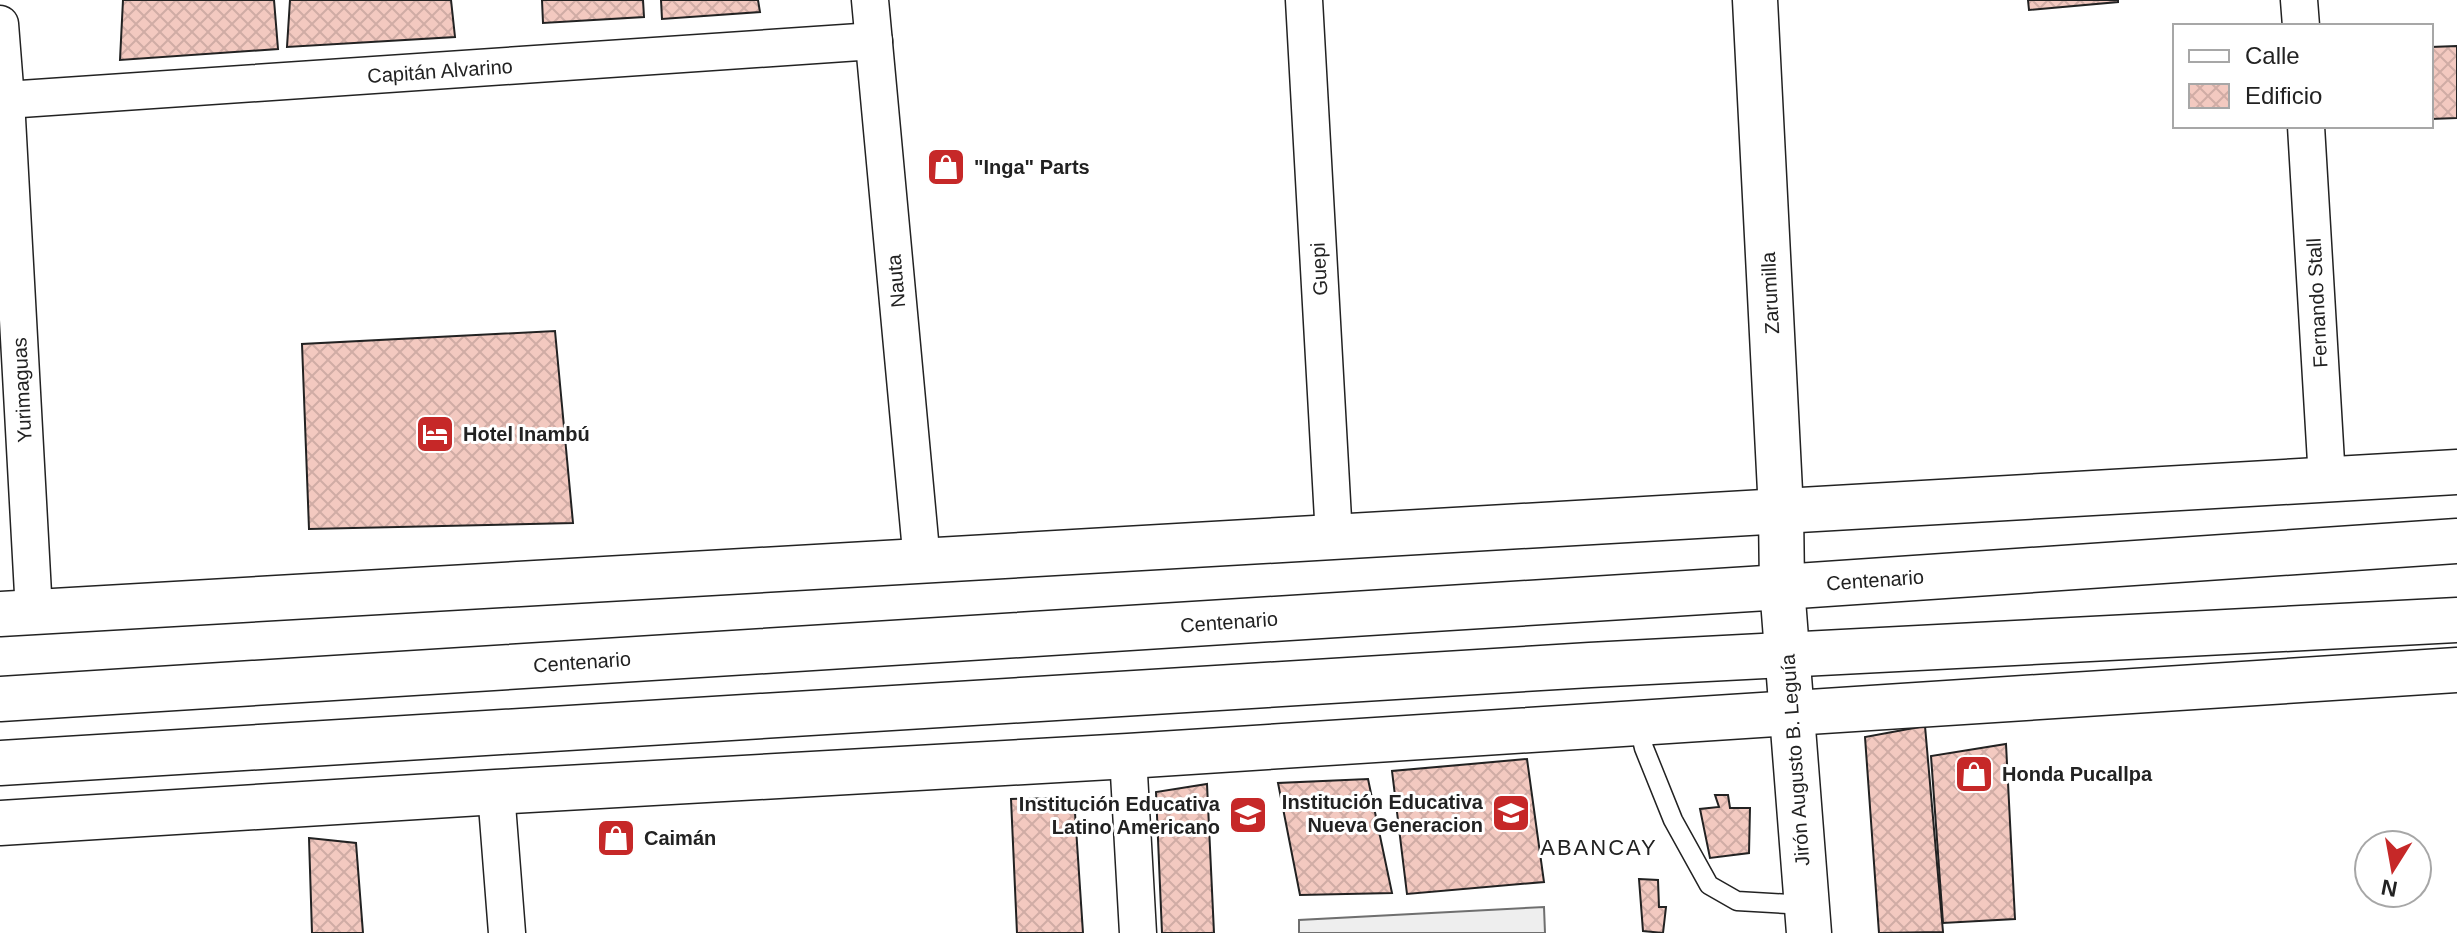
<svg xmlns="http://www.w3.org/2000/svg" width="2457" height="933" viewBox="0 0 2457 933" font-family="Arial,sans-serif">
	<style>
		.garden { fill: #eee; stroke: #6f6f6f; stroke-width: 2 }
		.building { fill: url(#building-cross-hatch); stroke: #222; stroke-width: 2 }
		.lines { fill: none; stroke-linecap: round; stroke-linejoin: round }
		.lane-casing { stroke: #222; stroke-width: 21 }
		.street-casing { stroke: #222; stroke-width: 39 }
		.secondary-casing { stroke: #222; stroke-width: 47 }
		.highway-casing { stroke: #222; stroke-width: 47 }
		.lane { stroke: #fff; stroke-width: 18 }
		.street { stroke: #fff; stroke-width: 36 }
		.secondary { stroke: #fff; stroke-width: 44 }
		.highway { stroke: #fff; stroke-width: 44 }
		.labels { text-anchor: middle; stroke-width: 6; stroke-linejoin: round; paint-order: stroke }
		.street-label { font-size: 20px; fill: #222; stroke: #fff }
		.poi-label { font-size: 20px; font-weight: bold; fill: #222; stroke: #fff; text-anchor: start }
		.neighbourhood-label { font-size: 22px; letter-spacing: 2px; fill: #222; stroke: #fff }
	</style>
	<defs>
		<pattern id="building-cross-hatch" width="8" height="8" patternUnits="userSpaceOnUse" patternTransform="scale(2)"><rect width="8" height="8" fill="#f3c9c0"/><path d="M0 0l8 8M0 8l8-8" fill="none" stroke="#d0aca5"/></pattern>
	</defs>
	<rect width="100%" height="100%" fill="#fff"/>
	<polygon class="garden" points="1544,907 1545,933 1299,933 1299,920"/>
	<g class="building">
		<polygon points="123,0 274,0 278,49 120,60"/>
		<polygon points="290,0 451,0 455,37 287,47"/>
		<polygon points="542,0 643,0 644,17 543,23"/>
		<polygon points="661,0 758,0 760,12 662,19"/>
		<polygon points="2028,0 2118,0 2118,2 2029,10"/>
		<polygon points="2457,46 2457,118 2431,119 2431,47"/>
		<polygon points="555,331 573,523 309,529 302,344"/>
		<polygon points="1925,726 1943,932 1879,933 1865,737"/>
		<polygon points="2006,744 2015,919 1943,923 1931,756"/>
		<polygon points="1527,759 1544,882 1407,894 1392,771"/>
		<polygon points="1368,779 1392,893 1300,895 1278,783"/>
		<polygon points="1207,784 1214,933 1162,933 1156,792"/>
		<polygon points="1715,795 1728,795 1730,808 1750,808 1749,853 1710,858 1700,809 1719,807"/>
		<polygon points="1054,798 1075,813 1083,933 1017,933 1011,799"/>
		<polygon points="309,838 356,843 363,933 312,933"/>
		<polygon points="1639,879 1658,880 1659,907 1666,907 1663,933 1643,931"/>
	</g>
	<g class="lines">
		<defs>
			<polyline id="lane" points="1638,723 1644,748 1673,820 1709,885 1737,901 1806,905"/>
			<g id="street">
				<polyline points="870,0 922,562"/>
				<polyline points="1304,0 1334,537"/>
				<polyline points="2299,0 2301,26"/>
				<polyline points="0,24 6,100 34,612"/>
				<polyline points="6,100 874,41"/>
				<polyline points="2306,126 2327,479"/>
				<polyline points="1128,756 1138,933"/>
				<polyline points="496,792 507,933"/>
			</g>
			<g id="secondary">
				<polyline points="1755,0 1781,511 1782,587 1809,933"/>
				<polyline points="0,614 2457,472"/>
				<polyline points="0,823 496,792 1128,756 2457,670"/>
			</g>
			<g id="highway">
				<polyline points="0,699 1782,587 2457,541"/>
				<polyline points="0,763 1590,665 2457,620"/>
			</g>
		</defs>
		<use href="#lane" class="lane-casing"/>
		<use href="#street" class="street-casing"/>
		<use href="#secondary" class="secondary-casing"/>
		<use href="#highway" class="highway-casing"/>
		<use href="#lane" class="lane"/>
		<use href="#street" class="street"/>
		<use href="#secondary" class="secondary"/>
		<use href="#highway" class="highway"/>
	</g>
	<defs>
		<symbol id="shop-square" viewBox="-11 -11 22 22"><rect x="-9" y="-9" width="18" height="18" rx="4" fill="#c62828" stroke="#fff"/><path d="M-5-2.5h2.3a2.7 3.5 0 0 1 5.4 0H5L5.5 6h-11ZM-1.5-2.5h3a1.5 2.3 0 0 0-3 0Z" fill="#fff"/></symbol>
		<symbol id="hotel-square" viewBox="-11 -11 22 22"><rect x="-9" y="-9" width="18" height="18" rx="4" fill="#c62828" stroke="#fff"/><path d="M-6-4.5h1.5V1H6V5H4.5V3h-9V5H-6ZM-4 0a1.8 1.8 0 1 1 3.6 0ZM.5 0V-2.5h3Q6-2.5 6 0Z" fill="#fff"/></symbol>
		<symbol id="school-square" viewBox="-11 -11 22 22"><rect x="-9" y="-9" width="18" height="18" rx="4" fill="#c62828" stroke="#fff"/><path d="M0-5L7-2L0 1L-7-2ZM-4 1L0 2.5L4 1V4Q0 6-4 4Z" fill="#fff"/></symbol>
	</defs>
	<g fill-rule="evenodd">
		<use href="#shop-square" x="924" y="145" width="44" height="44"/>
		<use href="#hotel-square" x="413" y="412" width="44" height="44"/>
		<use href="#shop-square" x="1952" y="752" width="44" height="44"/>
		<use href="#school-square" x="1489" y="791" width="44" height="44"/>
		<use href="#school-square" x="1226" y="793" width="44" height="44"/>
		<use href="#shop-square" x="594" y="816" width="44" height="44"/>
	</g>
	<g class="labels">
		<g class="street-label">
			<text transform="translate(440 71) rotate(-4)" y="7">Capitán Alvarino</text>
			<text transform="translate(1319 269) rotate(-93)" y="7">Guepi</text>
			<text transform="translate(896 281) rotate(-95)" y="7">Nauta</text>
			<text transform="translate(1770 293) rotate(-93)" y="7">Zarumilla</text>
			<text transform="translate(2317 303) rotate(-93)" y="7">Fernando Stall</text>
			<text transform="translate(22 390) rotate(-93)" y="7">Yurimaguas</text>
			<text transform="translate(1875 580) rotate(-4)" y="7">Centenario</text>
			<text transform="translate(1229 622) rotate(-4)" y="7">Centenario</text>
			<text transform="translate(582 662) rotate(-4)" y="7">Centenario</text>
			<text transform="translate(1795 760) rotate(-94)" y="7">Jirón Augusto B. Leguía</text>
		</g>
		<g class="poi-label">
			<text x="974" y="174">"Inga" Parts</text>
			<text x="463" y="441">Hotel Inambú</text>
			<text x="2002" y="781">Honda Pucallpa</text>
			<text x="1483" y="809" text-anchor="end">Institución Educativa<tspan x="1483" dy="23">Nueva Generacion</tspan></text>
			<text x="1220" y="811" text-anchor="end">Institución Educativa<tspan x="1220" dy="23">Latino Americano</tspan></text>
			<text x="644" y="845">Caimán</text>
		</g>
		<g class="neighbourhood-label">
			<text x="1599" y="855">ABANCAY</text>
		</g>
	</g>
	<rect x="2173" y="24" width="260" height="104" fill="#ffffff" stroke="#a7a7a7" stroke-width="2"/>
	<rect x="2189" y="50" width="40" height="12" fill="#ffffff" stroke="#a7a7a7" stroke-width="2"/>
	<text x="2245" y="64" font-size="24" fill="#222222">Calle</text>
	<rect x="2189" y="84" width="40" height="24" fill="url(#building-cross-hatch)" stroke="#a7a7a7" stroke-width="2"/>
	<text x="2245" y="104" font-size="24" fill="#222222">Edificio</text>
	<g transform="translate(2393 869) rotate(191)"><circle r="38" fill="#ffffff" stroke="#a7a7a7" stroke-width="2"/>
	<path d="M0-6L14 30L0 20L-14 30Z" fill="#c62828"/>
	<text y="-12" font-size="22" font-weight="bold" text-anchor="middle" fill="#222222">N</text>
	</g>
</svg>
